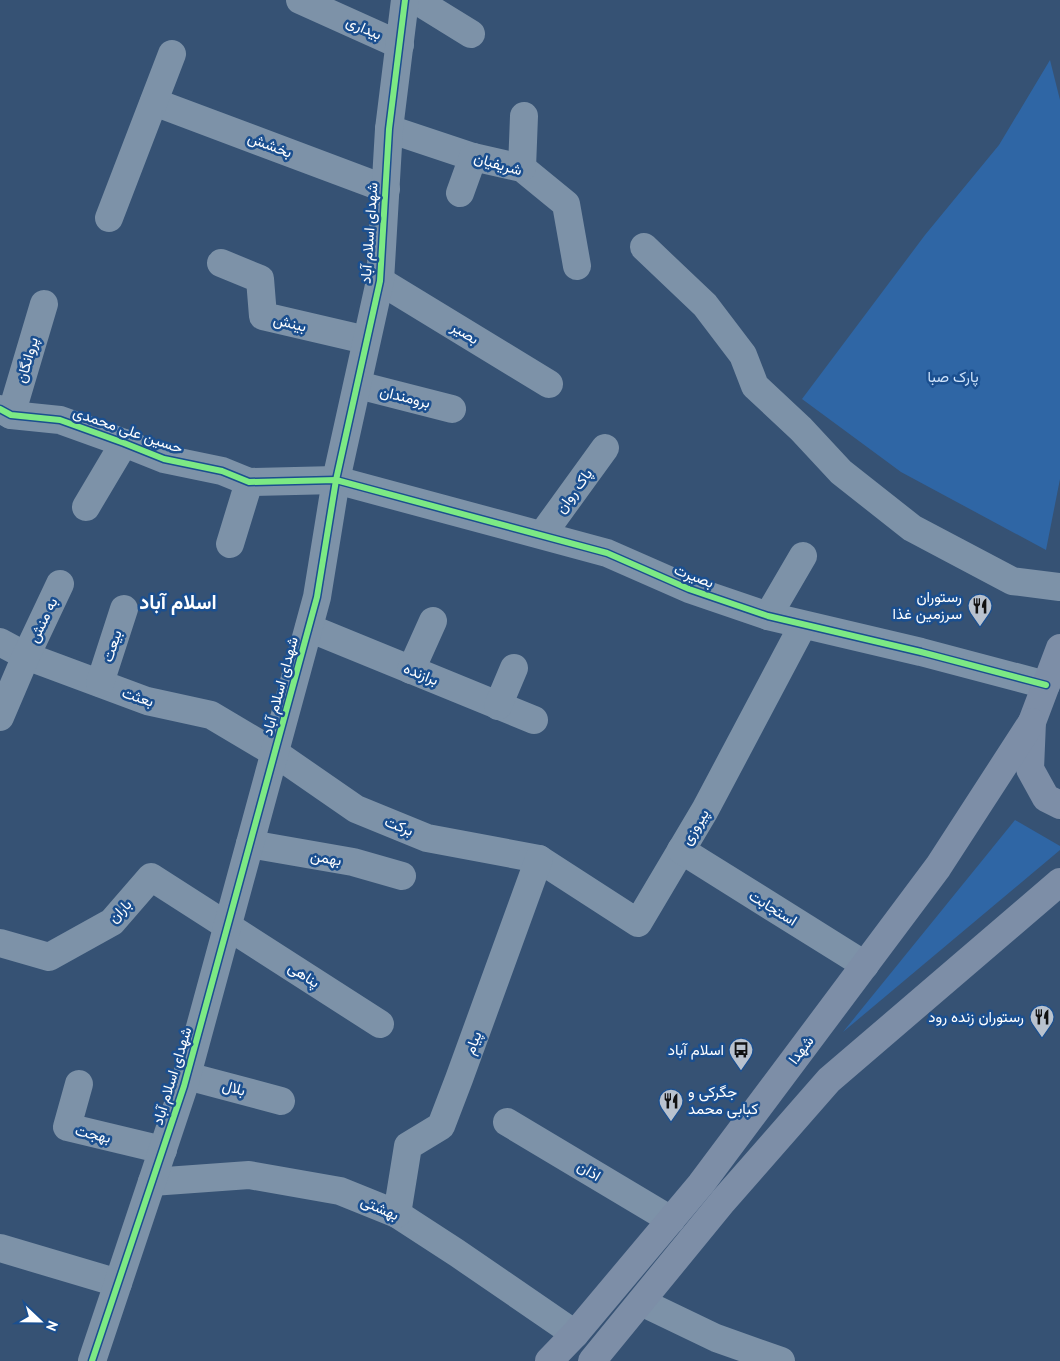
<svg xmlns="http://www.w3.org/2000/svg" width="1060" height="1361" viewBox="0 0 1060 1361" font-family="'PT Sans',Vazirmatn,sans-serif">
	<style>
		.green { fill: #2f66a5 }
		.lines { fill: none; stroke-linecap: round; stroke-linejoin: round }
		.minor { stroke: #7d92a8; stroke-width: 28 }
		.major { stroke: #7d8ea7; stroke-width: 28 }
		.cycleway-casing { stroke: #1b4f8f; stroke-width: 9 }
		.cycleway { stroke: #7ce984; stroke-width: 6 }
		.labels { text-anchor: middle; stroke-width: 5; stroke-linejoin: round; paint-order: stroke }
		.street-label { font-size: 15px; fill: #fff; stroke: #1b4f8f }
		.park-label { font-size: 15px; fill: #cfe3fa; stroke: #1b4f8f }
		.poi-label { font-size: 15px; fill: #fff; stroke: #1b4f8f; text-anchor: end }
		.district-label { font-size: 20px; font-weight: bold; fill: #fff; stroke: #1b4f8f }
	</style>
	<rect width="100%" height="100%" fill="#365274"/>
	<g class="green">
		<polygon points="1050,60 1060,100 1060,479 1046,550 901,472 802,399 925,235 999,145"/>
		<polygon points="1015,820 1060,846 1060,850 843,1032"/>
	</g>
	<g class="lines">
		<g class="minor">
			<polyline points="300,0 400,45"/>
			<polyline points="416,0 471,34"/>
			<polyline points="154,102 386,189"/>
			<polyline points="389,129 473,157 522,168 566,204 577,266"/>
			<polyline points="522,168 524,116"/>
			<polyline points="460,193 473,157"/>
			<polyline points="109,218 172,54"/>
			<polyline points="644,247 705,305 743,355 755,386 801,429 841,472 912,528 1012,581 1060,587"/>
			<polyline points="221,263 260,279 263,316 366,340"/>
			<polyline points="380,281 549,384"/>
			<polyline points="358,385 452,409"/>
			<polyline points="0,409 11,415 60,420 124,443 164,459 222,471 249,482 336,480 607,553 689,589 768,616 921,652 1046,685"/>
			<polyline points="11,415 44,304"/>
			<polyline points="86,507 124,443"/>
			<polyline points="542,535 605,448"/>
			<polyline points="230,544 249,482"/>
			<polyline points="768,616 803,556"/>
			<polyline points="309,628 534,720"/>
			<polyline points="0,642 26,656 147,701 211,715 275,753 356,809 427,838 539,859 638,923 705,810 803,625"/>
			<polyline points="411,670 433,621"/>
			<polyline points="100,683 124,609"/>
			<polyline points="498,706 514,668"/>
			<polyline points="0,717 26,656 60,584"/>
			<polyline points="250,844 353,862 402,876"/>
			<polyline points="681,850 865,965"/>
			<polyline points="0,943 49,957 112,922 151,877 380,1024"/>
			<polyline points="187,1076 281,1101"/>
			<polyline points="79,1084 67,1127 163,1150"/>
			<polyline points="507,1122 671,1220"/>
			<polyline points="152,1182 249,1175 340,1191 397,1214 457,1253 575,1334"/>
			<polyline points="397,1214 408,1146 441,1126 459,1079 539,859"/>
			<polyline points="0,1248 118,1283"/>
			<polyline points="641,1302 716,1338 781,1361"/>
			<polyline points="92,1361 184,1086 317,597 336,480 380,281 389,129 405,0"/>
		</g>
		<g class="major">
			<polyline points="1060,648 1032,722 1030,769 1046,798 1060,805"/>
			<polyline points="549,1361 575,1334 701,1184 938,867 1032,722"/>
			<polyline points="592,1361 723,1201 829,1080 1060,882"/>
		</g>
		<defs>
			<g id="cycleway">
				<polyline points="0,409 11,415 60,420 124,443 164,459 222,471 249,482 336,480 607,553 689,589 768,616 921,652 1046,685"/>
				<polyline points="92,1361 184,1086 317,597 336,480 380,281 389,129 405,0"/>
			</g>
		</defs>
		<use href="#cycleway" class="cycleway-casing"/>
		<use href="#cycleway" class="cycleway"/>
	</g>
	<defs>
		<symbol id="restaurant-pin" viewBox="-11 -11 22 30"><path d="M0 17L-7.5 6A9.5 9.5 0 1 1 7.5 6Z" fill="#b9c2ce" stroke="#1b4f8f"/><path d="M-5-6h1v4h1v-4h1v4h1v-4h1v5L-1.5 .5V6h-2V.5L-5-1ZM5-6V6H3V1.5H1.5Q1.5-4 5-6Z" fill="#111"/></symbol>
		<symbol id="bus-pin" viewBox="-11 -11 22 30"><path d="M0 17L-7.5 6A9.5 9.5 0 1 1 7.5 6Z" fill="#b9c2ce" stroke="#1b4f8f"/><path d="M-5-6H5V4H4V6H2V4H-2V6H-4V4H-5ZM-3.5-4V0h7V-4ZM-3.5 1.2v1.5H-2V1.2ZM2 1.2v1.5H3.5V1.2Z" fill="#111"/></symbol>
	</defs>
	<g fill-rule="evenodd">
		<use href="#restaurant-pin" x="966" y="592" width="28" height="38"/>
		<use href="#restaurant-pin" x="1028" y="1003" width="28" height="38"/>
		<use href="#bus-pin" x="727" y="1036" width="28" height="38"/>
		<use href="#restaurant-pin" x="657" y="1087" width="28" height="38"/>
	</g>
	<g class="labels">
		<g class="street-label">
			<text transform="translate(364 28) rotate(24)" y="5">بیداری</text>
			<text transform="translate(270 145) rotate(21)" y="5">بخشش</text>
			<text transform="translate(498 164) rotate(16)" y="5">شریفیان</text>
			<text transform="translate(369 233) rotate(-86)" y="5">شهدای اسلام آباد</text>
			<text transform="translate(290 323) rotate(13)" y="5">بینش</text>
			<text transform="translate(465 333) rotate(31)" y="5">بصیر</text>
			<text transform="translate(27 360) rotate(-74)" y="5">پروانگان</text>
			<text transform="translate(405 397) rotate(14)" y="5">برومندان</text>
			<text transform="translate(128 430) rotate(19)" y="5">حسین علی محمدی</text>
			<text transform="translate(574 491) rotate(-54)" y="5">پاک روان</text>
			<text transform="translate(694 576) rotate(21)" y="5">بصیرت</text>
			<text transform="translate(43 620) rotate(-64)" y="5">به منش</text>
			<text transform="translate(112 646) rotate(-72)" y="5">بیعت</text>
			<text transform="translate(421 674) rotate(22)" y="5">برازنده</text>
			<text transform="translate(280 686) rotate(-75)" y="5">شهدای اسلام آباد</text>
			<text transform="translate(138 697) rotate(18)" y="5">بعثت</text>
			<text transform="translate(399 826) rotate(22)" y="5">برکت</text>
			<text transform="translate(695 827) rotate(-59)" y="5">پیروزی</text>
			<text transform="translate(326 858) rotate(10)" y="5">بهمن</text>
			<text transform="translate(773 908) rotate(32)" y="5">استجابت</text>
			<text transform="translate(120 911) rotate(-46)" y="5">باران</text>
			<text transform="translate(304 975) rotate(33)" y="5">پناهی</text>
			<text transform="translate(473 1043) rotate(-70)" y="5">پیام</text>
			<text transform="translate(801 1050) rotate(-53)" y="5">شهدا</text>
			<text transform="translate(172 1076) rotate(-73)" y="5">شهدای اسلام آباد</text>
			<text transform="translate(234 1088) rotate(15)" y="5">بلال</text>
			<text transform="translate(93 1134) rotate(13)" y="5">بهجت</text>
			<text transform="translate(589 1171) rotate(31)" y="5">اذان</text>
			<text transform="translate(380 1208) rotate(24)" y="5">بهشتی</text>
		</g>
		<g class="park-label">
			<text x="953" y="382">پارک صبا</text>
		</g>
		<g class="poi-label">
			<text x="962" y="602">رستوران<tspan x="962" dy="17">سرزمین غذا</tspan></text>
			<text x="1024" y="1022">رستوران زنده رود</text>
			<text x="724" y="1055">اسلام آباد</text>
			<text x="688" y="1097" text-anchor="start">جگرکی و<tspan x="688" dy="17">کبابی محمد</tspan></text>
		</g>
		<g class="district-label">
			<text x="178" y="609">اسلام آباد</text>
		</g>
	</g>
	<g transform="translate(40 1321) rotate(112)" stroke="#1b4f8f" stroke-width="4" paint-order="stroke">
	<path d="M0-4L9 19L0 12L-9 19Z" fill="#ffffff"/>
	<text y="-8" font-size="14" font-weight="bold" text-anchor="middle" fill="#ffffff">N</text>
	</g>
</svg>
